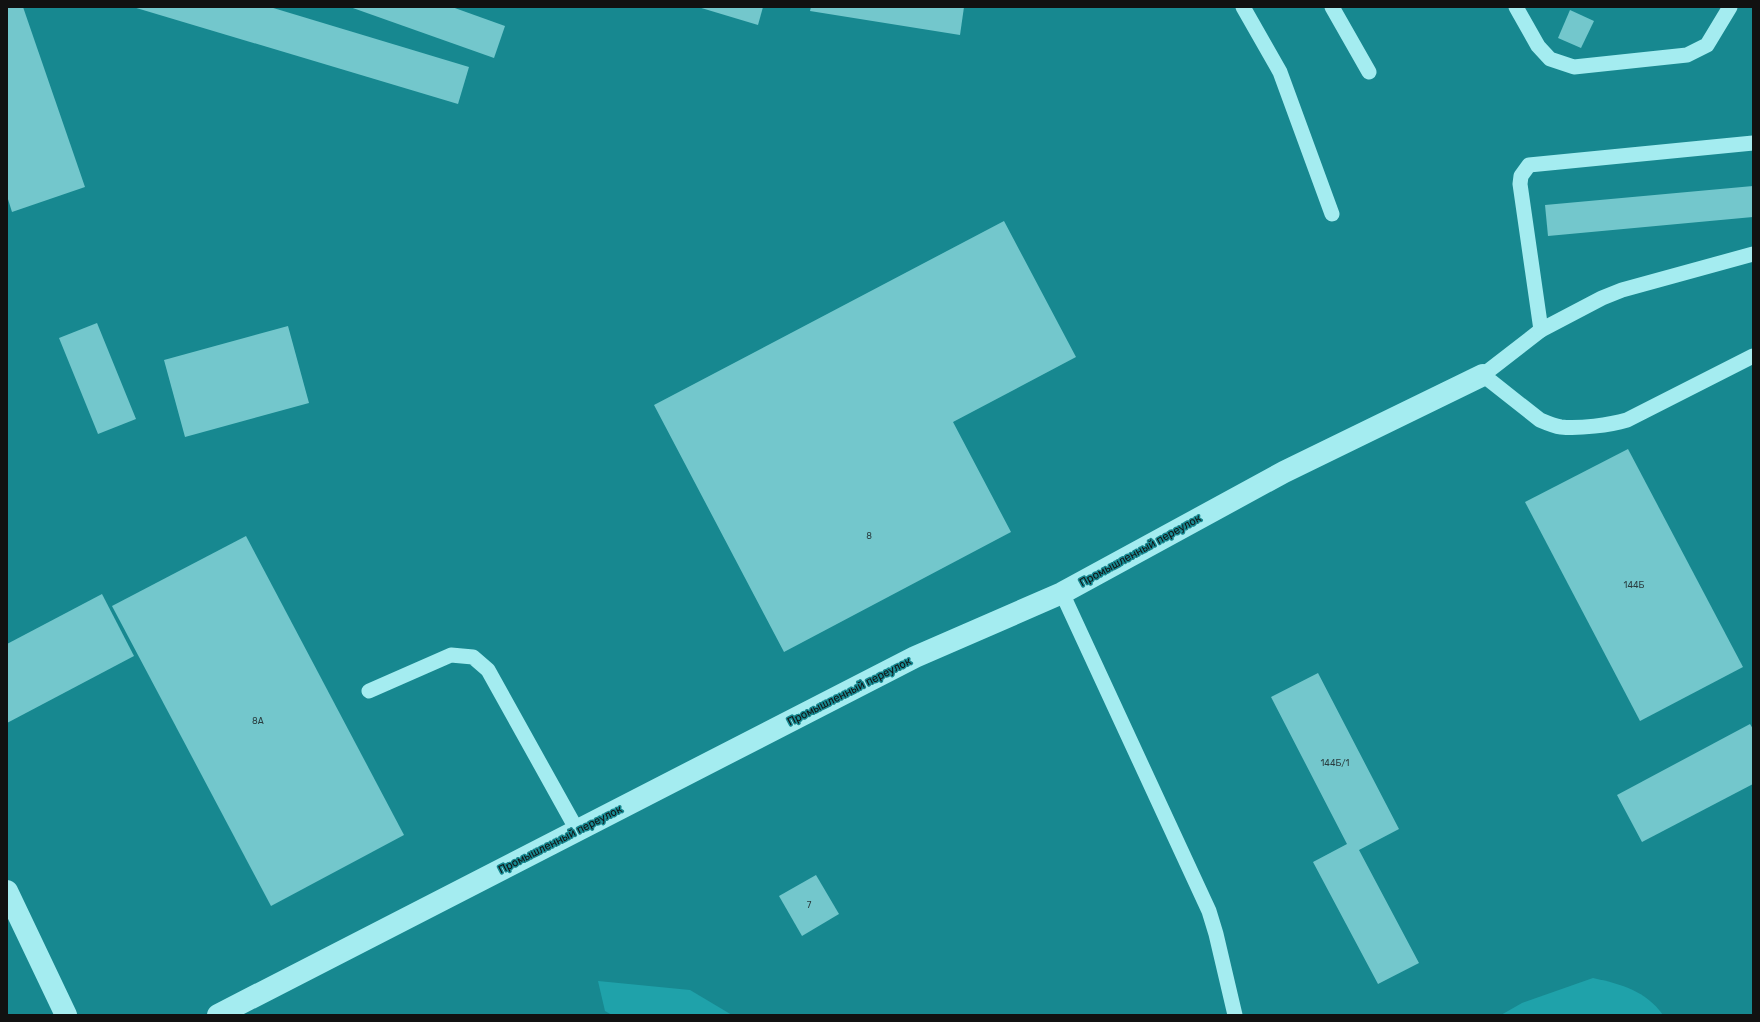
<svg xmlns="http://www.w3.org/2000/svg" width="1760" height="1022" viewBox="0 0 1760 1022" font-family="Rubik,sans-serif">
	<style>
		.green { fill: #1fa2aa }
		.building { fill: #73c7cc }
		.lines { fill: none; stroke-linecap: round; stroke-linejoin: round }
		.service { stroke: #a4ecf0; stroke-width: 15 }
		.minor { stroke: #a4ecf0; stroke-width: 22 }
		.labels { text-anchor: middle; stroke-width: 3; stroke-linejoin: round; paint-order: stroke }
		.number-label { font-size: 9px; fill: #2a3e40 }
		.street-label { font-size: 11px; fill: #111; stroke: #178890 }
	</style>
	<rect width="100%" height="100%" fill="#178890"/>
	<g class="green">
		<path d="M1593,978C1621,984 1646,991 1663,1015H1501L1522,1003Z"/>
		<polygon points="598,981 690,990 732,1015 612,1015 605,1011"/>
	</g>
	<g class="building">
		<polygon points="7,7 23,7 85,187 12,212 7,196"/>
		<polygon points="133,7 270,7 469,67 458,104"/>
		<polygon points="350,7 452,7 505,26 494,58"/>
		<polygon points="698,7 763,7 758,25"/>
		<polygon points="811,7 964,7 960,35 810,11"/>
		<polygon points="1570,10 1594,21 1581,48 1558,38"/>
		<polygon points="1753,186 1753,217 1548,236 1545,205"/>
		<polygon points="1004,221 1076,357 953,422 1011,532 784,652 654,405"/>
		<polygon points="97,323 136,419 98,434 59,338"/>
		<polygon points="288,326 309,403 185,437 164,360"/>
		<polygon points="1628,449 1743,667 1640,721 1525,502"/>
		<polygon points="246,536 404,835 271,906 112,606"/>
		<polygon points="102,594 134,656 7,723 7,644"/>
		<polygon points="1318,673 1399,829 1359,850 1419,963 1378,984 1313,862 1347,844 1271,697"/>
		<polygon points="1750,724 1753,729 1753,784 1642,842 1617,795"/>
		<polygon points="816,875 839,914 802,936 779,896"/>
	</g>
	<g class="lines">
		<g class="service">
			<polyline points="1243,7 1280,72 1332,214"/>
			<polyline points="1332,7 1369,72"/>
			<polyline points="1516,7 1538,46 1550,59 1574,67 1687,55 1707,45 1730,7"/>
			<path d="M1753,143L1529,165L1521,176L1520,184L1541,330L1483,375L1540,420C1547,423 1554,426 1561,427C1579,429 1610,425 1627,420L1753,356"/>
			<polyline points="1541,330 1602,298 1622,290 1753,254"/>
			<polyline points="1062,593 1209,911 1216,934 1235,1015"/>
			<polyline points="369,691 451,655 473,657 488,670 577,830"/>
		</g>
		<g class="minor">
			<polyline points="7,891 66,1015"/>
			<polyline points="218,1015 915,657 1062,593 1284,472 1483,375"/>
		</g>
	</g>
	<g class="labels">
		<g class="number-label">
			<text x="869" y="539">8</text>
			<text x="1634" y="588">144Б</text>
			<text x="258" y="724">8А</text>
			<text x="1335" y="766">144Б/1</text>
			<text x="809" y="908">7</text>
		</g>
		<g class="street-label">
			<text transform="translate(1140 550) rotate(-29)" y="4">Промышленный переулок</text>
			<text transform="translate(849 691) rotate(-27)" y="4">Промышленный переулок</text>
			<text transform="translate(560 839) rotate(-27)" y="4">Промышленный переулок</text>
		</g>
	</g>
	<rect width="1760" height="1022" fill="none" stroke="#111111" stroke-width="16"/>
</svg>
